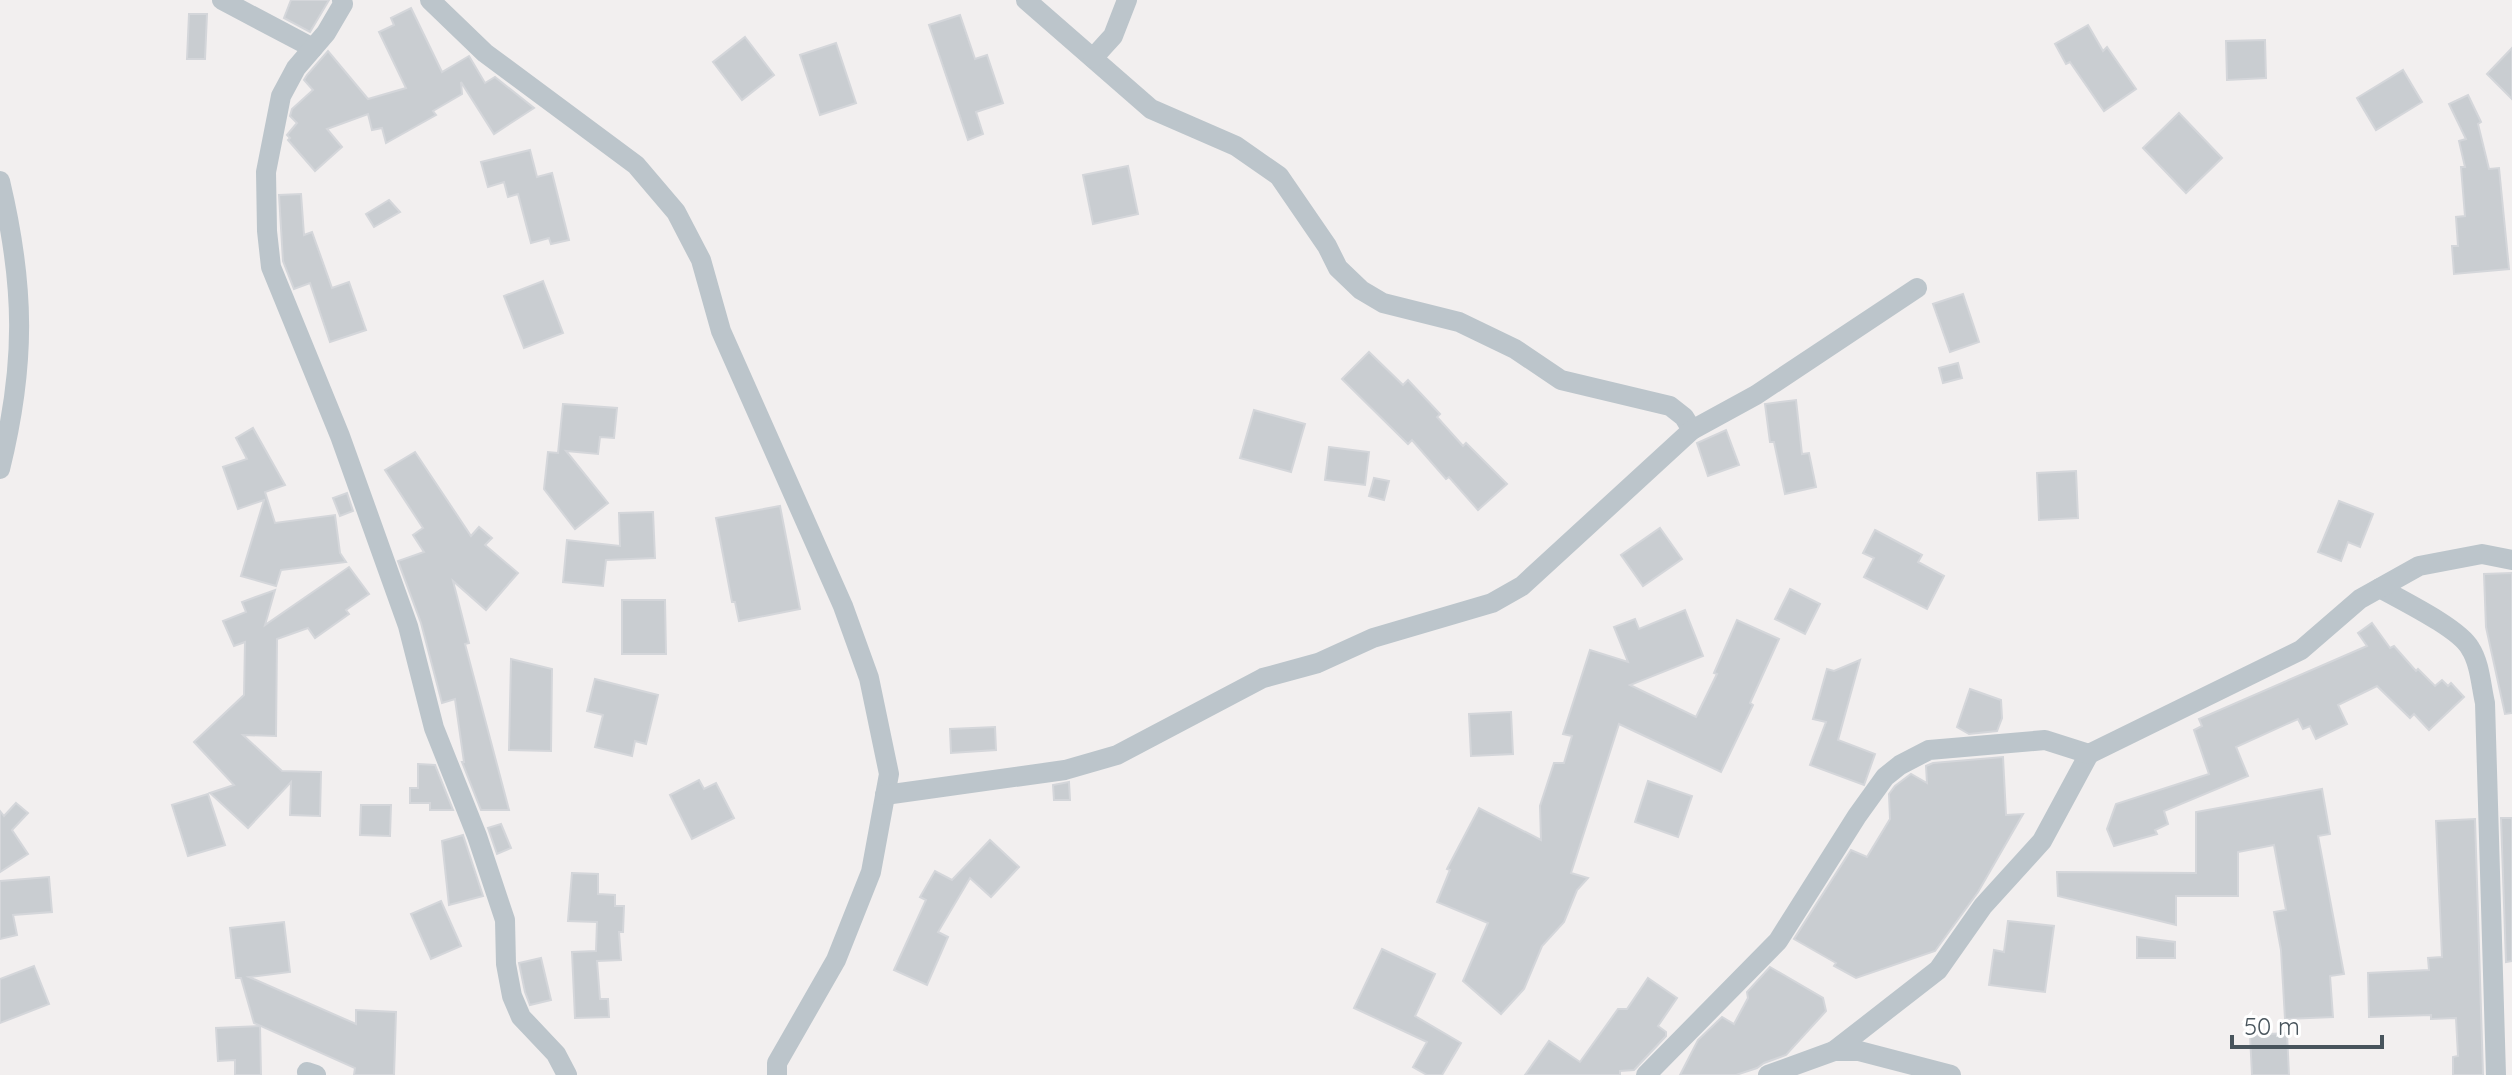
<svg xmlns="http://www.w3.org/2000/svg" width="2512" height="1075" viewBox="0 0 2512 1075" font-family="Quicksand,sans-serif">
	<style>
		.building { fill: #c9cdd1; stroke: #d4d6da; stroke-width: 2 }
		.lines { fill: none; stroke-linecap: round; stroke-linejoin: round }
		.minor { stroke: #bcc5cb; stroke-width: 20 }
	</style>
	<rect width="100%" height="100%" fill="#f2efef"/>
	<g class="building">
		<polygon points="291,0 329,0 310,32 284,18"/>
		<polygon points="411,8 442,72 469,56 485,83 495,77 534,108 494,134 461,82 462,94 433,111 436,115 386,143 382,128 372,130 368,114 327,129 342,147 315,171 288,140 290,138 287,135 297,123 290,116 292,109 313,90 304,80 307,75 328,51 368,99 406,88 379,32 394,25 391,18"/>
		<polygon points="189,14 207,14 205,59 187,59"/>
		<polygon points="960,15 975,59 987,55 1003,103 976,112 983,134 968,140 929,25"/>
		<polygon points="2088,25 2103,51 2107,47 2136,89 2104,111 2070,62 2066,64 2055,44"/>
		<polygon points="745,37 774,75 742,100 713,62"/>
		<polygon points="2265,40 2266,78 2227,80 2226,41"/>
		<polygon points="836,43 856,103 820,115 800,55"/>
		<polygon points="2512,48 2512,99 2487,74"/>
		<polygon points="2403,70 2422,102 2376,130 2357,98"/>
		<polygon points="2468,95 2481,122 2478,124 2489,169 2499,168 2509,269 2454,274 2452,246 2458,246 2456,217 2465,216 2461,167 2465,167 2459,141 2466,139 2449,104"/>
		<polygon points="2179,113 2222,158 2186,193 2143,148"/>
		<polygon points="530,150 537,177 552,173 569,240 551,244 549,238 531,243 518,194 508,197 504,182 488,187 481,162"/>
		<polygon points="1128,166 1138,214 1093,224 1083,175"/>
		<polygon points="301,194 304,235 312,232 332,288 349,282 366,330 330,342 310,283 294,289 283,261 279,195"/>
		<polygon points="389,200 400,212 374,227 366,214"/>
		<polygon points="543,281 563,333 524,348 504,296"/>
		<polygon points="1963,294 1979,342 1950,352 1933,304"/>
		<polygon points="1369,352 1403,385 1408,380 1440,414 1437,417 1463,446 1466,443 1507,484 1478,510 1449,477 1446,479 1412,440 1408,444 1342,379"/>
		<polygon points="1958,363 1962,378 1943,383 1939,368"/>
		<polygon points="1796,400 1802,454 1809,453 1816,487 1785,494 1774,442 1770,442 1765,404"/>
		<polygon points="563,404 617,408 614,438 600,437 598,454 566,451 608,503 575,529 544,489 548,452 558,453"/>
		<polygon points="1254,410 1305,424 1291,472 1240,458"/>
		<polygon points="253,428 285,485 265,492 275,523 335,515 340,553 346,562 281,570 276,586 241,576 264,500 238,509 223,467 247,459 236,438"/>
		<polygon points="1726,430 1739,465 1708,476 1697,443"/>
		<polygon points="1329,447 1369,452 1365,485 1325,480"/>
		<polygon points="415,452 471,536 479,527 492,538 485,545 518,573 486,610 453,581 469,643 465,644 509,810 481,810 462,762 464,762 455,699 442,703 421,623 398,561 424,552 413,535 423,528 385,470"/>
		<polygon points="2076,471 2078,518 2039,520 2037,473"/>
		<polygon points="1374,478 1389,481 1384,500 1369,496"/>
		<polygon points="347,493 353,511 340,516 333,498"/>
		<polygon points="2339,501 2373,514 2360,547 2348,542 2341,561 2318,552"/>
		<polygon points="780,506 800,609 739,621 735,602 732,602 716,518"/>
		<polygon points="653,512 655,558 606,560 603,586 563,582 567,540 620,546 619,513"/>
		<polygon points="1660,528 1682,559 1643,586 1621,555"/>
		<polygon points="1875,530 1922,555 1918,562 1944,576 1927,609 1864,577 1874,558 1863,553"/>
		<polygon points="349,567 369,594 346,610 349,614 315,638 308,628 277,639 276,736 243,735 282,771 321,772 320,816 290,815 291,782 248,828 210,793 234,785 194,742 244,695 245,642 234,646 223,621 246,612 242,602 275,590 265,625"/>
		<polygon points="2512,573 2512,713 2505,714 2486,627 2484,574"/>
		<polygon points="1790,589 1820,604 1805,634 1775,619"/>
		<polygon points="622,600 665,600 666,654 622,654"/>
		<polygon points="1685,610 1703,656 1630,685 1696,717 1717,674 1714,673 1737,620 1779,639 1750,703 1753,705 1721,772 1619,724 1571,873 1588,878 1577,890 1564,922 1542,946 1524,989 1501,1014 1463,981 1488,923 1437,902 1450,870 1447,869 1479,808 1541,840 1540,806 1554,763 1564,763 1572,736 1563,734 1590,650 1628,662 1614,627 1635,619 1639,629"/>
		<polygon points="2372,623 2390,648 2394,646 2416,671 2418,669 2435,686 2442,680 2448,686 2451,683 2464,697 2429,730 2414,714 2410,718 2377,686 2338,705 2347,724 2316,739 2310,726 2303,729 2298,719 2236,747 2248,776 2164,811 2168,824 2155,830 2157,834 2114,846 2107,829 2116,804 2209,774 2194,730 2202,726 2199,719 2367,646 2358,633"/>
		<polygon points="511,659 552,669 551,751 509,750"/>
		<polygon points="1860,660 1838,740 1875,754 1864,785 1810,765 1826,722 1813,719 1827,669 1834,671"/>
		<polygon points="595,679 658,695 646,744 635,741 632,756 595,747 603,715 587,711"/>
		<polygon points="1970,689 2001,700 2002,718 1997,731 1969,734 1957,727"/>
		<polygon points="1511,712 1513,754 1471,756 1469,714"/>
		<polygon points="995,727 996,750 951,753 950,729"/>
		<polygon points="2003,757 2006,815 2023,814 1978,892 1935,951 1856,978 1834,966 1836,963 1794,939 1851,850 1867,857 1890,819 1889,794 1895,786 1911,774 1927,783 1926,766 1933,763"/>
		<polygon points="418,764 435,765 453,810 430,810 430,803 410,803 410,788 418,788"/>
		<polygon points="699,780 704,789 716,783 734,818 692,839 670,795"/>
		<polygon points="1648,781 1692,796 1678,837 1635,822"/>
		<polygon points="1069,782 1070,800 1054,800 1053,785"/>
		<polygon points="2322,789 2330,834 2318,836 2344,974 2330,976 2333,1017 2285,1019 2281,950 2274,912 2286,910 2274,845 2238,852 2238,896 2176,896 2176,925 2058,896 2057,872 2196,873 2196,812"/>
		<polygon points="208,794 225,845 188,856 172,805"/>
		<polygon points="16,803 28,813 12,830 28,854 0,872 0,811 4,816"/>
		<polygon points="361,805 391,805 390,836 360,835"/>
		<polygon points="2501,818 2512,818 2512,961 2506,962"/>
		<polygon points="2475,819 2483,1075 2453,1075 2453,1057 2458,1056 2456,1018 2431,1019 2431,1015 2369,1017 2368,973 2429,970 2428,958 2442,957 2436,821"/>
		<polygon points="501,824 511,848 497,854 488,828"/>
		<polygon points="463,835 483,896 449,905 442,841"/>
		<polygon points="990,840 1019,867 991,897 970,878 938,932 948,937 927,985 894,970 926,900 920,897 935,871 952,880"/>
		<polygon points="572,873 598,874 598,894 615,895 615,906 624,906 623,932 619,932 621,960 597,961 600,999 608,999 609,1017 575,1018 572,952 596,951 597,922 568,921"/>
		<polygon points="49,877 52,912 13,915 17,935 0,939 0,881"/>
		<polygon points="441,901 461,946 431,959 411,914"/>
		<polygon points="2008,921 2054,926 2045,992 1989,985 1994,950 2004,952"/>
		<polygon points="284,922 290,972 249,977 356,1024 356,1010 396,1012 394,1075 354,1075 355,1068 254,1023 241,978 236,978 230,928"/>
		<polygon points="2137,937 2175,942 2175,958 2137,958"/>
		<polygon points="1382,949 1435,974 1415,1016 1461,1043 1442,1075 1427,1075 1413,1067 1427,1042 1354,1008"/>
		<polygon points="541,958 551,1000 530,1005 525,992 519,963"/>
		<polygon points="34,966 49,1004 0,1023 0,979"/>
		<polygon points="1770,967 1823,998 1826,1011 1786,1055 1764,1063 1757,1068 1736,1075 1680,1075 1698,1040 1722,1017 1734,1024 1748,998 1747,992"/>
		<polygon points="1648,978 1677,998 1658,1026 1666,1032 1666,1036 1634,1070 1620,1071 1620,1075 1525,1075 1549,1041 1580,1062 1618,1009 1627,1009"/>
		<polygon points="260,1026 261,1075 235,1075 235,1060 218,1061 216,1028"/>
		<polygon points="2287,1033 2289,1075 2252,1075 2250,1035"/>
	</g>
	<g class="lines">
		<g class="minor">
			<polyline points="222,0 313,48"/>
			<polyline points="342,0 343,4 326,33 296,68 281,96 266,172 267,231 271,267 340,436 408,626 434,728 477,836 505,920 506,964 512,996 521,1017 556,1054 567,1075"/>
			<polyline points="430,0 485,53 636,165 676,212 701,260 721,331 843,606 869,678 889,774 871,872 836,960 777,1063 777,1075"/>
			<polyline points="1026,0 1151,109 1236,146 1279,176 1327,246 1338,268 1361,290 1383,303 1459,322 1515,349 1561,380 1670,406 1684,417 1692,430"/>
			<polyline points="1093,58 1113,36 1127,0"/>
			<path d="M0,181C25,286 26,364 0,469"/>
			<path d="M2380,588C2401,600 2459,628 2470,648C2480,663 2481,686 2485,703L2496,1075"/>
			<polyline points="885,795 1065,770 1117,755 1263,678 1318,663 1373,638 1492,603 1522,586 1692,430 1756,395 1917,288"/>
			<polyline points="1834,1051 1938,970 1983,906 2042,841 2089,754"/>
			<polyline points="307,1072 316,1075"/>
			<polyline points="1646,1075 1778,941 1857,816 1885,777 1900,765 1929,750 2045,740 2089,754 2301,650 2360,599 2419,566 2482,554 2512,560"/>
			<polyline points="1768,1075 1834,1051 1859,1051 1951,1075"/>
		</g>
	</g>
	<path d="M2232 1035v12h150v-12" fill="none" stroke="#48545c" stroke-width="4"/>
	<text x="2244" y="1035" font-size="24" fill="#48545c" stroke="#ffffff" stroke-width="6" paint-order="stroke">50 m</text>
</svg>
